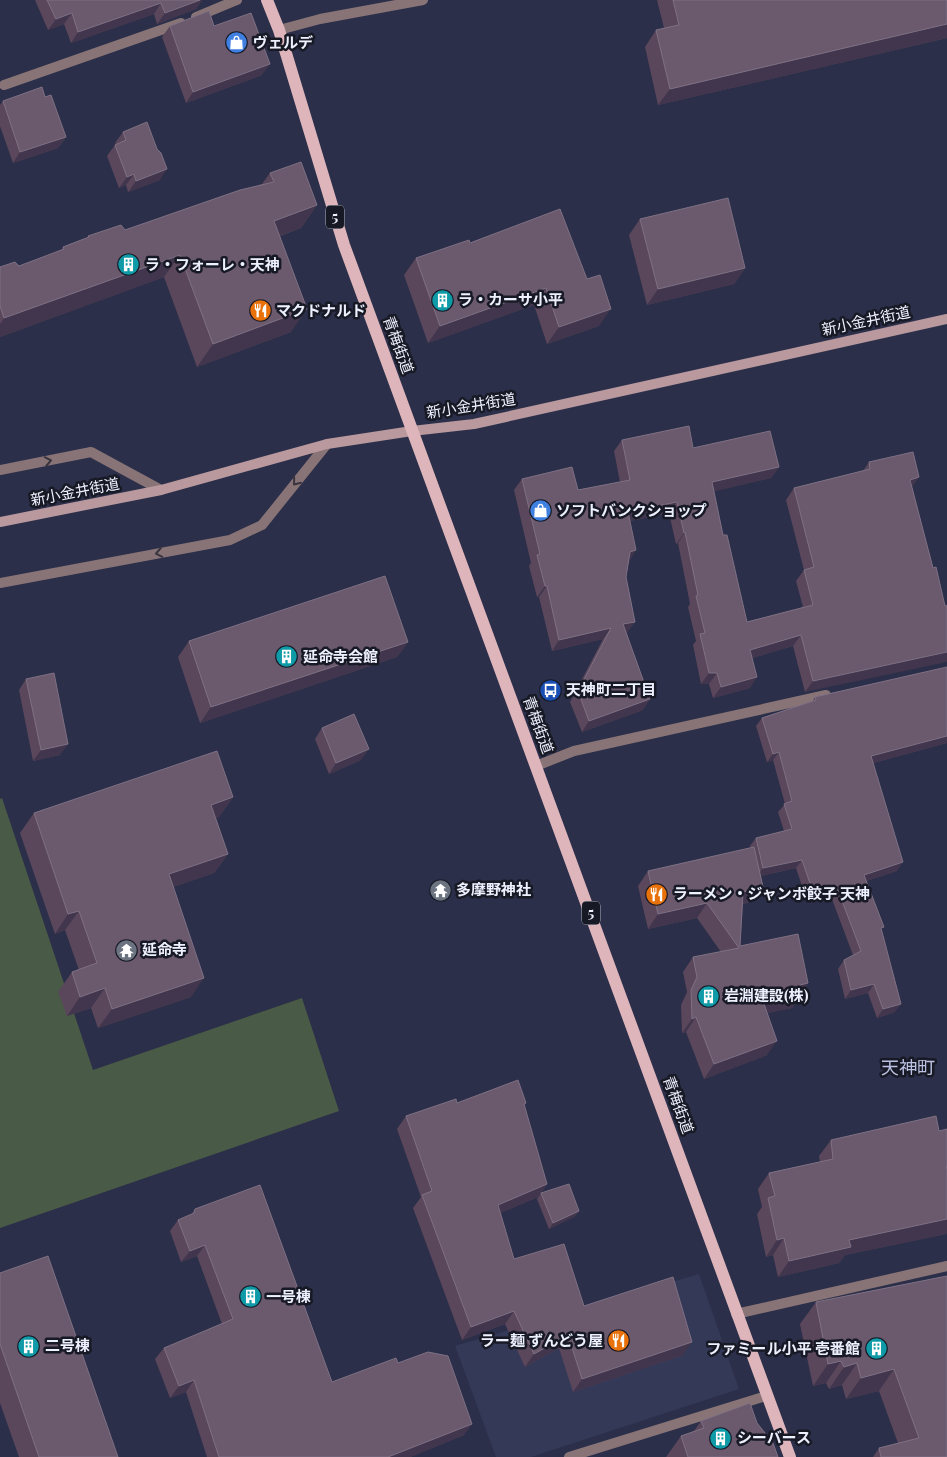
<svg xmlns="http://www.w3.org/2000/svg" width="947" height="1457" viewBox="0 0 947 1457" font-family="'Playfair Display','Noto Sans JP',serif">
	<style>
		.built { fill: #343958 }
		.green { fill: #495b46 }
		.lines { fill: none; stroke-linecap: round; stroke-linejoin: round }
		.street { stroke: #887477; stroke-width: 10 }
		.secondary { stroke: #b9999e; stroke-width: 10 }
		.primary { stroke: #dfb5bc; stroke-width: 12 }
		.wall { fill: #5b475c }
		.shaded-wall { fill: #41364d }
		.building { fill: #6b596e; stroke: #7f7184 }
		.oneway { stroke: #39343d }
		.labels { text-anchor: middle; stroke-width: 5; stroke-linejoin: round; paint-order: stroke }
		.shield { fill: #171924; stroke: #adb0bd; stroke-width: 1 }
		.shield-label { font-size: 14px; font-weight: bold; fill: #edf0fe }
		.poi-label { font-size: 15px; font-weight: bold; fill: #edf0fe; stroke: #171924; text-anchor: start }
		.street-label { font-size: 15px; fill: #edf0fe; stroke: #171924 }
		.quarter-label { font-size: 18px; fill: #bbc1e2; stroke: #171924 }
	</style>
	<rect width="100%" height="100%" fill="#2b2f49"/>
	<polygon class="built" points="699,1274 739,1389 531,1457 496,1457 455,1346"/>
	<polygon class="green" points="2,798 93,1070 302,998 339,1111 0,1228 0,799"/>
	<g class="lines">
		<g class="street">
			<polyline points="196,17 237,0"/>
			<polyline points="279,30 320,19 423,0"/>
			<polyline points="4,85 181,23"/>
			<polyline points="0,470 91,452 161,490"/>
			<polyline points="0,583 230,540 262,525 327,444"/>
			<polyline points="536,766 574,751 826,695"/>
			<polyline points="736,1314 947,1266"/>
			<polyline points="569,1457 766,1396"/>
		</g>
		<polyline class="secondary" points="0,522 161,490 327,444 412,431 474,424 947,319"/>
		<polyline class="primary" points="267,0 279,30 344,245 790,1457"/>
	</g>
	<g class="wall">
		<polygon points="35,0 202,0 196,9 157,24 154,14 71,43 64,24 48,30"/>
		<polygon points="657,0 947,0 947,38 658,105 645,47 656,30 664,28"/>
		<polygon points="170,26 214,26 262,75 186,103 162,37"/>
		<polygon points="3,101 66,137 58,148 13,163 0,126 0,105"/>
		<polygon points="123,132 160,180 128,192 126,185 119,188 107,156 115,145 116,144 115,143"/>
		<polygon points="270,173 317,205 301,228 280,236 291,332 197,367 164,277 0,337 0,267 19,266 61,251 63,247 87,238 88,236 125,230 262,184"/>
		<polygon points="560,209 599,326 547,344 534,305 428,343 404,275 416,258 470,243"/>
		<polygon points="640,219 745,268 734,284 647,305 629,235"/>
		<polygon points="622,440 693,448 779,467 771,478 713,491 723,535 747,622 803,607 796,581 804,570 786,500 794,488 863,471 869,462 912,487 933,568 805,692 793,646 752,658 750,688 713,698 709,684 701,684 693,645 696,641 688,607 690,604 678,543 676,544 669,513 630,521 629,561 626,577 635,622 626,633 643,710 582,732 570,702 603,639 552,651 539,597 537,597 529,566 531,563 514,490 522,479 578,490 620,482 614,451"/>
		<polygon points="189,641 408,642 397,657 200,723 178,657"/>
		<polygon points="947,667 947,743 873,763 897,871 866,881 881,931 895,1012 877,1018 868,993 845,999 838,969 844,960 853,955 830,894 807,901 796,868 761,876 763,887 753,901 743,904 740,946 808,983 792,1008 767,1013 767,1055 704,1079 686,1032 682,1033 681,1005 687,992 683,972 693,957 721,952 697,918 648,929 638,886 648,871 750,848 750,846 756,838 784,831 778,812 785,804 773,760 767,762 756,726 762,718 812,702 815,697"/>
		<polygon points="26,679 60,755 33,761 19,690"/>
		<polygon points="322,728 361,760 329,774 315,739"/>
		<polygon points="233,797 219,817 216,818 228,854 214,873 173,887 191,997 98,1028 91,1008 67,1016 58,992 72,972 79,970 65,930 55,934 20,833 34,813"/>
		<polygon points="457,1103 526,1103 524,1105 547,1184 538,1197 500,1213 514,1259 584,1306 683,1355 573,1392 559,1348 525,1367 505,1324 462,1340 413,1208 421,1197 397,1129 406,1116"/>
		<polygon points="947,1129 947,1232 946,1234 845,1255 839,1263 778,1277 773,1255 766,1257 757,1214 762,1207 758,1189 769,1173 820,1162 819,1156 831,1140 939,1131"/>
		<polygon points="541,1193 579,1211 575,1216 549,1229 537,1199"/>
		<polygon points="195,1209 332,1382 398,1363 464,1435 410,1457 207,1457 186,1392 170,1398 155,1359 164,1348 222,1324 197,1256 181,1262 170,1231 178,1220 191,1215"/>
		<polygon points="0,1273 118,1457 19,1457 0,1403"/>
		<polygon points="947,1276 947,1457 873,1457 879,1448 898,1443 879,1391 846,1399 842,1385 829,1389 826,1383 813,1386 800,1324 816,1302"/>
		<polygon points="701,1421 757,1423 778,1457 666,1457 681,1436 694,1431"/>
	</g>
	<g class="shaded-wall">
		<polygon points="200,0 202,0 196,9 157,24 165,13"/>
		<polygon points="161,3 154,14 71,43 78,32"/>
		<polygon points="72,13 64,24 48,30 56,19"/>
		<polygon points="947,24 947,38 658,105 670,89"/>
		<polygon points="270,64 262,75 186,103 193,92"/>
		<polygon points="66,137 58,148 13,163 20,152"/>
		<polygon points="167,169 160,180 128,192 136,181"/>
		<polygon points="134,174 126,185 119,188 127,177"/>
		<polygon points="317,205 301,228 258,243 274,221"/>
		<polygon points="180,255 164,277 0,337 0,324 4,318"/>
		<polygon points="745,268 734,284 647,305 658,289"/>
		<polygon points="546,288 534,305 428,343 440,326"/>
		<polygon points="307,309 291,332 197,367 213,344"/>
		<polygon points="611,309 599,326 547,344 559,327"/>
		<polygon points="779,467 771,478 704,494 712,482"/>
		<polygon points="919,477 911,489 910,480"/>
		<polygon points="677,502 669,513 620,523 628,512"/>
		<polygon points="685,532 678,543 676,544 684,533"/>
		<polygon points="636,550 629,562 630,552"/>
		<polygon points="545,586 547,586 539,597 537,597"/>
		<polygon points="635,622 627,633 615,636 623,624"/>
		<polygon points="611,628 603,639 552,651 559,640"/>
		<polygon points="801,635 793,646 742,661 750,650"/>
		<polygon points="408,642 397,657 200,723 211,707"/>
		<polygon points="947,652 947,662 805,692 813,681"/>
		<polygon points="709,673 717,673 709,684 701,684"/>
		<polygon points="757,677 750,688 713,698 721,687"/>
		<polygon points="650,699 643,710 582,732 589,721"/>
		<polygon points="947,736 947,743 865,765 871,756"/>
		<polygon points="68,744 60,755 33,761 41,750"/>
		<polygon points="369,749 361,760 329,774 336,763"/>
		<polygon points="779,752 773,760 767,762 773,754"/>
		<polygon points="233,797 219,817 198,824 211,805"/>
		<polygon points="228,854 214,873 155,893 169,874"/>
		<polygon points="802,860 796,868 757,877 763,868"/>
		<polygon points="903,862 897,871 858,884 864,875"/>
		<polygon points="836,885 830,894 807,901 813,892"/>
		<polygon points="763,887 753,901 733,906 743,892"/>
		<polygon points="707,903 697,918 648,929 658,914"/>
		<polygon points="79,911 65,930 55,934 68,914"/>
		<polygon points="204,978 191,997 98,1028 112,1009"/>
		<polygon points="808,983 792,1008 753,1016 763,1001 800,985"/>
		<polygon points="874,984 868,993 845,999 851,990"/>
		<polygon points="105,988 91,1008 67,1016 80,997"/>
		<polygon points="901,1004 895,1012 877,1018 883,1009"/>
		<polygon points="696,1017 686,1032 682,1033 692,1019"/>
		<polygon points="777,1041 767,1055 704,1079 714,1064"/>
		<polygon points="547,1184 538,1197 489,1218 498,1205"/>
		<polygon points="579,1211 575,1216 549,1229 553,1223"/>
		<polygon points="947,1219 947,1232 946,1234 845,1255 839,1263 778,1277 789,1261 849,1240"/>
		<polygon points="784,1238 773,1255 766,1257 777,1240"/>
		<polygon points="205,1245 197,1256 181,1262 190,1251"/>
		<polygon points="514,1311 505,1324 462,1340 471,1327"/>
		<polygon points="568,1335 559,1348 525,1367 534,1354"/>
		<polygon points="692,1342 683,1355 573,1392 582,1379"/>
		<polygon points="841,1361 826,1383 813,1386 828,1364"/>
		<polygon points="857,1363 842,1385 829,1389 844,1367"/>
		<polygon points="894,1369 879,1391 846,1399 861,1378"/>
		<polygon points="194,1380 186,1392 170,1398 179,1386"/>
		<polygon points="472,1424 464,1435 410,1457 388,1457"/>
	</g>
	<g class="building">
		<polygon points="47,0 200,0 165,13 161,3 78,32 72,13 56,19"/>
		<polygon points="673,0 947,0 947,24 670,89 656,30 679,25"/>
		<polygon points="209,11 214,26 251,13 270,64 193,92 170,26"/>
		<polygon points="42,87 45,97 51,95 66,137 20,152 3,101"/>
		<polygon points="147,122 157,149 161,153 167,169 136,181 134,174 127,177 115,145 126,140 123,132"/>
		<polygon points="301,162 317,205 274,221 307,309 213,344 180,255 4,318 0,306 0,267 15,262 19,266 64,249 63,247 89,237 88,236 121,225 125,230 240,190 274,182 270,173"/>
		<polygon points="728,198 745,268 658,289 640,219"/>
		<polygon points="560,209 587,279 600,275 611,309 559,327 546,288 440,326 416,258 469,240 470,243"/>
		<polygon points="689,426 693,448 770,431 779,467 712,482 723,535 727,535 747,622 813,605 804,570 814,567 794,488 870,469 869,462 913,452 919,477 910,480 933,568 936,567 945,606 946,605 947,609 947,652 813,681 801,635 750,650 757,677 721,687 717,673 709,673 700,634 705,633 696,596 698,595 685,532 684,533 677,502 628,512 636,550 630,552 626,577 635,622 623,624 650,699 589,721 578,691 611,628 559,640 547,586 545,586 537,555 540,554 522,479 572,467 578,490 630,480 622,440"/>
		<polygon points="385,576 408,642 211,707 189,641"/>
		<polygon points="947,667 947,736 871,756 903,862 864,875 884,927 881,928 901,1004 883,1009 874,984 851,990 844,960 861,951 836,885 813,892 802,860 763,868 756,838 792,829 784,804 792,801 779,752 773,754 762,718 816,700 815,697"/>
		<polygon points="54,673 68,744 41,750 26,679"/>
		<polygon points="354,714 369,749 336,763 322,728"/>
		<polygon points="217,751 233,797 211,805 228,854 169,874 204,978 112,1009 105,988 80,997 72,972 97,963 79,911 68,914 34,813"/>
		<polygon points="754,847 763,887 743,892 740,946 798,934 808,983 800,985 802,993 763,1001 777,1041 714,1064 696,1017 692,1019 691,990 697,977 693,957 739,948 707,903 658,914 648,871"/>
		<polygon points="518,1080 526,1103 524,1104 547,1184 498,1205 514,1259 564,1244 584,1306 673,1277 692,1342 582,1379 568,1335 534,1354 514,1311 471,1327 422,1195 432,1191 406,1116 456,1099 457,1103"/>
		<polygon points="936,1116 939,1131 947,1129 947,1166 946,1166 947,1169 947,1219 849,1240 851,1247 789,1261 784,1238 777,1240 768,1198 775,1196 769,1173 833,1159 831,1140"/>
		<polygon points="569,1184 579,1211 553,1223 541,1193"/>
		<polygon points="260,1185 332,1382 396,1358 398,1363 428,1352 448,1356 472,1424 388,1457 219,1457 194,1380 179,1386 164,1348 233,1319 205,1245 190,1251 178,1220 194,1213 195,1209"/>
		<polygon points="48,1256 118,1457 39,1457 0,1344 0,1273"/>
		<polygon points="947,1276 947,1457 881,1457 879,1448 919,1438 894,1369 861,1378 857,1363 844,1367 841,1361 828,1364 816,1302"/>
		<polygon points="750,1403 757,1423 773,1443 778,1457 688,1457 681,1436 704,1428 701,1421"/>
	</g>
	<defs><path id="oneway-chevron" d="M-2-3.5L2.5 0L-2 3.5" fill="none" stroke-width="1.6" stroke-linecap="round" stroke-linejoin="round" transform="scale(1.25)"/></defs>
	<g class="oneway">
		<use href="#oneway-chevron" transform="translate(48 461) rotate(-11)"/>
		<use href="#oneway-chevron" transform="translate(296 482) rotate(129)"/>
		<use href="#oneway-chevron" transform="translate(159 553) rotate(169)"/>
	</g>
	<defs>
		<symbol id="shop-disc" viewBox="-11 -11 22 22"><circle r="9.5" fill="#3f7fe0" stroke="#171924"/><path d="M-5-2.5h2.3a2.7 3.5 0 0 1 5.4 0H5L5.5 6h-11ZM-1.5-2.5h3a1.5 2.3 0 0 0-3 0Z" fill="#fff"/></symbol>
		<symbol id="building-disc" viewBox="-11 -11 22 22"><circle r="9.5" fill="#0f9aa8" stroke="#171924"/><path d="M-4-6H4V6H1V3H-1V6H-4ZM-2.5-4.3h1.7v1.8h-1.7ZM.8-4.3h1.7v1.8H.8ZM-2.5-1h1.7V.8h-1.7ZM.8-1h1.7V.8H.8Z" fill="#fff"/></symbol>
		<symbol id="restaurant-disc" viewBox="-11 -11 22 22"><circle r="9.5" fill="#e8710a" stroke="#171924"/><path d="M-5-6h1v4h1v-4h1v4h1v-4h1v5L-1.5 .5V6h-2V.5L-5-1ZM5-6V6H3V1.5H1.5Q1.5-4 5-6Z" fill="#fff"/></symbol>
		<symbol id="bus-disc" viewBox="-11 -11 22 22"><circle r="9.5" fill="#1a4fb4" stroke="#171924"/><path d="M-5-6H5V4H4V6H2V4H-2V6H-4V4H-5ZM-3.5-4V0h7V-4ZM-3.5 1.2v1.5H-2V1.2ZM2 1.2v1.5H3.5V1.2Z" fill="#fff"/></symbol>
		<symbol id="temple-disc" viewBox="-11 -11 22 22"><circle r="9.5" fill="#6b7280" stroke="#171924"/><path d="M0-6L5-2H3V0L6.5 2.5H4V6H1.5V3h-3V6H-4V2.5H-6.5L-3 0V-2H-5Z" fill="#fff"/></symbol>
	</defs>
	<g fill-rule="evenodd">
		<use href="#shop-disc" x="224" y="30" width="25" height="25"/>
		<use href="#building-disc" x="116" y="252" width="25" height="25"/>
		<use href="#building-disc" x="430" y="288" width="25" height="25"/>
		<use href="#restaurant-disc" x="248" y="298" width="25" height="25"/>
		<use href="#shop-disc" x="528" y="498" width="25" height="25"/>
		<use href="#building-disc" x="274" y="644" width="25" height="25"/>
		<use href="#bus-disc" x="538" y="678" width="25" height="25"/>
		<use href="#temple-disc" x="428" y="878" width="25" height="25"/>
		<use href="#restaurant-disc" x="644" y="882" width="25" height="25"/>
		<use href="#temple-disc" x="114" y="938" width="25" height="25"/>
		<use href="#building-disc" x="696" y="984" width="25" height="25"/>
		<use href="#building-disc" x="238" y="1284" width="25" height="25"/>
		<use href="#restaurant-disc" x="606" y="1328" width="25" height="25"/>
		<use href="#building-disc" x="16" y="1334" width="25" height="25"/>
		<use href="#building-disc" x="864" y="1336" width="25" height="25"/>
		<use href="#building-disc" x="708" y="1426" width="25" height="25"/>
	</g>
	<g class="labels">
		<g class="shield">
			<rect x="326" y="205.5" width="18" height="23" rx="4"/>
			<rect x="582" y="901.5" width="18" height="23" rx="4"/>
		</g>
		<g class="shield-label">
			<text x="335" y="222">5</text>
			<text x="591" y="918">5</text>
		</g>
		<g class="poi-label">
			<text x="253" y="48">ヴェルデ</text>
			<text x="145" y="270">ラ・フォーレ・天神</text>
			<text x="458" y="305">ラ・カーサ小平</text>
			<text x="276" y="316">マクドナルド</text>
			<text x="556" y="516">ソフトバンクショップ</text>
			<text x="303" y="662">延命寺会館</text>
			<text x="566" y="695">天神町二丁目</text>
			<text x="456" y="895">多摩野神社</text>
			<text x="673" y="899">ラーメン・ジャンボ餃子 天神</text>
			<text x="142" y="955">延命寺</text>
			<text x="724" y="1001">岩淵建設(株)</text>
			<text x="266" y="1302">一号棟</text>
			<text x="603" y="1346" text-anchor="end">ラー麺 ずんどう屋</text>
			<text x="45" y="1351">二号棟</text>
			<text x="860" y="1354" text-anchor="end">ファミール小平 壱番館</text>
			<text x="737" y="1443">シーバース</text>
		</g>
		<g class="street-label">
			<text transform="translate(866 321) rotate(-12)" y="5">新小金井街道</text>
			<text transform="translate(398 345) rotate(70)" y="5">青梅街道</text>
			<text transform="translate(471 406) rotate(-9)" y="5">新小金井街道</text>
			<text transform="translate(75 492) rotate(-11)" y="5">新小金井街道</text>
			<text transform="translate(538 725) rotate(70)" y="5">青梅街道</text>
			<text transform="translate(678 1105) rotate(70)" y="5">青梅街道</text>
		</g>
		<g class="quarter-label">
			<text x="908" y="1074">天神町</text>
		</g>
	</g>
</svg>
